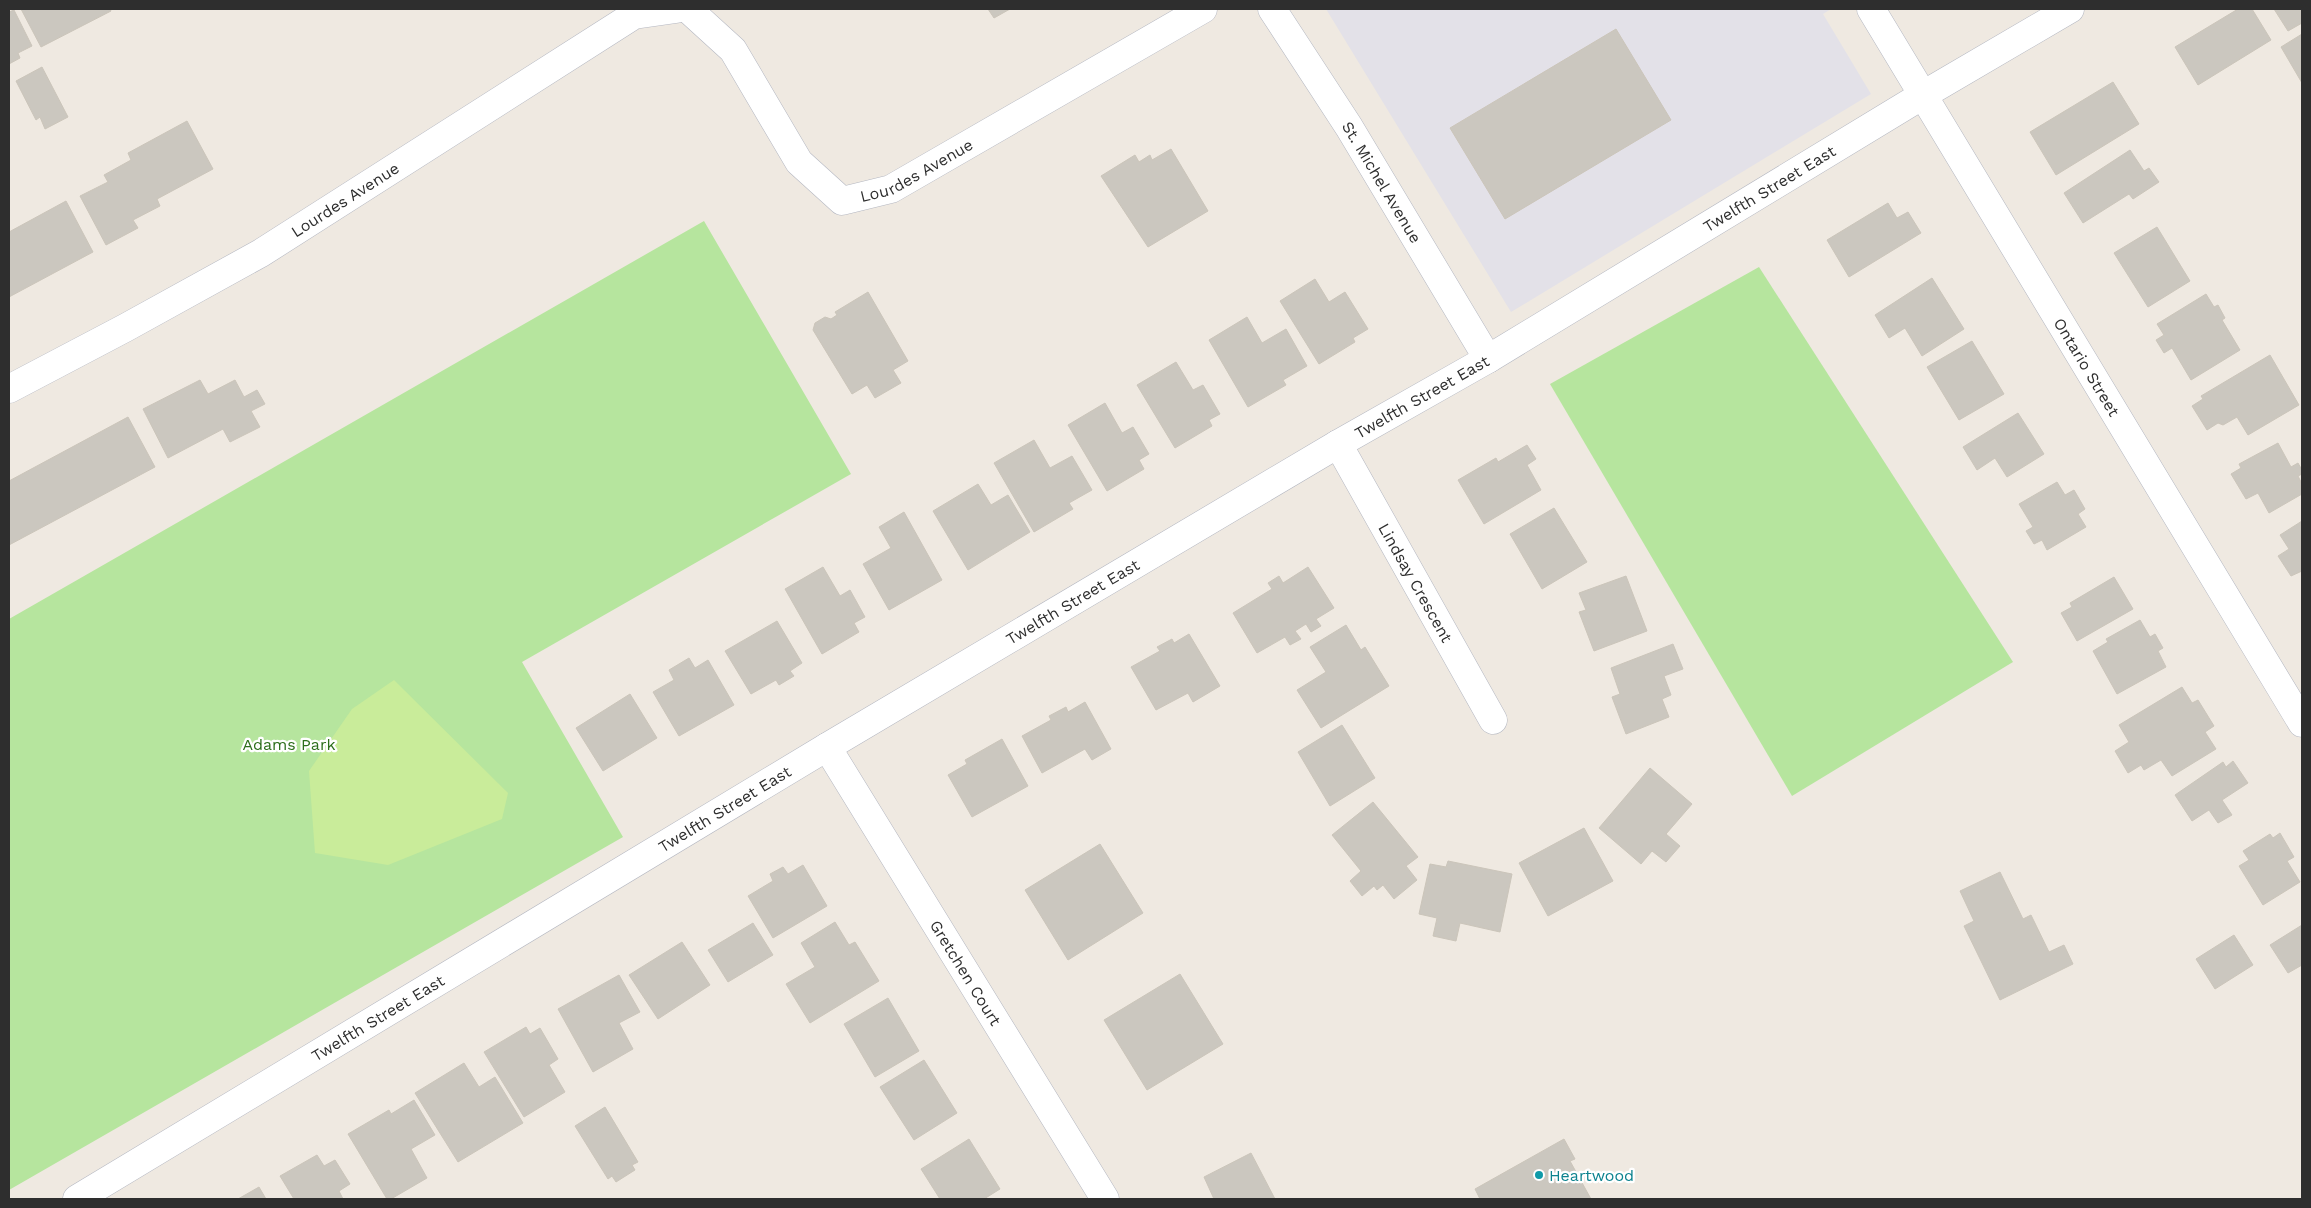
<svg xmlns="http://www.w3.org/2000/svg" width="2311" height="1208" viewBox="0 0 2311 1208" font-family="'Work Sans',sans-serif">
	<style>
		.industrial { fill: #e3e1e8 }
		.green { fill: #b6e59e }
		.pitch { fill: #c9ec9a }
		.building { fill: #cbc7bf; stroke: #cbc5ba }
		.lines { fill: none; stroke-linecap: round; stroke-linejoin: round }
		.street-casing { stroke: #b4b7c1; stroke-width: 29 }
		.street { stroke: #fff; stroke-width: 28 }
		.culture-dot { fill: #0f9aa8; stroke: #fff; stroke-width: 2 }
		.labels { text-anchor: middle; stroke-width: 4.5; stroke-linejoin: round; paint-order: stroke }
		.street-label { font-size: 16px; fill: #2e2e2e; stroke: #fff }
		.park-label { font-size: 16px; fill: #2c6e1b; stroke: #fff }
		.culture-label { font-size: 16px; fill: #0d838f; stroke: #fff; text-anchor: start }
	</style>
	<rect width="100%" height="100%" fill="#efe9e1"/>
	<polygon class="industrial" points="1326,9 1831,9 1823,14 1871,94 1511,312"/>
	<g class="green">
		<polygon points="704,221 851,474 522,662 623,837 9,1190 9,619"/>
		<polygon points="1759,267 2013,662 1792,796 1550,384"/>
	</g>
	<polygon class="pitch" points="394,680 508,793 502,819 388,865 315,853 309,771 352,709"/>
	<g class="building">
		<polygon points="21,9 110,9 111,11 41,47"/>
		<polygon points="988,9 1010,9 994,18"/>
		<polygon points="2238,9 2252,9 2271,40 2198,85 2175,47"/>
		<polygon points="2274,9 2302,9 2302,23 2288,31"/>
		<polygon points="14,10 32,46 18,53 20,58 9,64 9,12"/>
		<polygon points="1616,29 1671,120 1505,219 1450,128"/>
		<polygon points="2302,34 2302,83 2281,47"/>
		<polygon points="42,67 68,117 45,129 40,117 36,120 16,81"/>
		<polygon points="2113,82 2139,124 2056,175 2030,132"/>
		<polygon points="187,121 213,169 157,199 160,206 133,220 138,228 106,245 80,196 108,182 104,175 131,160 128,153"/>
		<polygon points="1171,149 1208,211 1148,247 1101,176 1135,155 1139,162 1150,155 1152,160"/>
		<polygon points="2130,150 2144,171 2149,168 2159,182 2133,199 2129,194 2083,223 2064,193"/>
		<polygon points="66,201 93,252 9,297 9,232"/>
		<polygon points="1888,203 1897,218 1908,212 1921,233 1849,277 1827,240"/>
		<polygon points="2157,227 2190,281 2148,307 2114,253"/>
		<polygon points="1932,278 1964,329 1922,356 1905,328 1889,338 1875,315"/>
		<polygon points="1315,279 1329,302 1345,292 1368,329 1353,338 1355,342 1319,364 1280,301"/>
		<polygon points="868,292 908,361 893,370 901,383 875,398 867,385 852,394 813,330 815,323 825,317 831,319 837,315 835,312"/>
		<polygon points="2206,294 2214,307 2218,305 2225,318 2222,320 2240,350 2191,380 2172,348 2164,353 2156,340 2164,335 2157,324"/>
		<polygon points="1247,317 1262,343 1286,329 1307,366 1283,380 1286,385 1248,407 1209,340"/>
		<polygon points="1972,341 2004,394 1959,420 1927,367"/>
		<polygon points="2270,355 2299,405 2248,435 2237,417 2223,425 2218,423 2207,430 2192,406 2203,399 2201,396"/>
		<polygon points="1176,362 1193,390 1203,385 1220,414 1209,420 1212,426 1175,448 1137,385"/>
		<polygon points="200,380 208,394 235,380 244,397 257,390 265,404 251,411 260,427 230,442 223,429 168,458 143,409"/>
		<polygon points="1105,403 1122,433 1133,427 1149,454 1139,460 1144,469 1107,491 1068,425"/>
		<polygon points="2018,413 2044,454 2007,477 1995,458 1977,470 1963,447"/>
		<polygon points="128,417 155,467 9,545 9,481"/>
		<polygon points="1034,440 1050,468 1072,456 1092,490 1069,503 1073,509 1034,532 994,463"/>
		<polygon points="2278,443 2291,467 2298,463 2302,470 2302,474 2298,476 2302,484 2302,494 2269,513 2258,493 2246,499 2231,474 2241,468 2239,464"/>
		<polygon points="1527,445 1536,459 1527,465 1541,490 1484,524 1458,480 1496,458 1498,462"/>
		<polygon points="2057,482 2065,495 2074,490 2085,509 2078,514 2086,527 2047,550 2042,540 2034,544 2026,531 2033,527 2019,504"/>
		<polygon points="978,484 991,505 1008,495 1030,532 968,570 933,511"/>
		<polygon points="1554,508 1587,562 1542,589 1510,534"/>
		<polygon points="904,512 942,580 889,610 863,564 891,548 879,527"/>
		<polygon points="2302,521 2302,571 2291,576 2278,556 2289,549 2280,535"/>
		<polygon points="823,567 840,596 850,590 865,617 854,623 859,632 822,654 785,589"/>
		<polygon points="1308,567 1334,608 1316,619 1321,626 1311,632 1306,624 1295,631 1301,639 1290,645 1285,637 1257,653 1233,613 1272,589 1268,583 1279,576 1283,583"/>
		<polygon points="1626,576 1647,631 1594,651 1579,612 1586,610 1579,593"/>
		<polygon points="2114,577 2133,609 2077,641 2061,613 2072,607 2070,603"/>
		<polygon points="2140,620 2150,637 2155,634 2163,648 2158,651 2166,667 2117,694 2093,651 2108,642 2106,639"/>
		<polygon points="777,621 802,663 790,671 794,676 779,685 776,680 751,694 725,651"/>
		<polygon points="1346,625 1361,650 1365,647 1389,686 1321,728 1297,690 1326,672 1310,647"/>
		<polygon points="1189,634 1220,686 1193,702 1188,693 1156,710 1131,667 1160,651 1157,647 1172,639 1174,643"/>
		<polygon points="1673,644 1683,669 1664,676 1671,695 1662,699 1669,717 1626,734 1612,697 1620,694 1611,668"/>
		<polygon points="689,658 695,668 708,660 734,705 679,736 653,692 674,680 669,670"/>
		<polygon points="2182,687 2192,703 2198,700 2214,726 2205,732 2216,749 2172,776 2161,760 2144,770 2141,765 2128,773 2115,751 2129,742 2119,725"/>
		<polygon points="630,694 657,738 603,771 576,728"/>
		<polygon points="1085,702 1111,749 1092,760 1085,749 1042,773 1022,736 1051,720 1049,716 1066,707 1068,712"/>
		<polygon points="1342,725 1375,778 1330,806 1298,752"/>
		<polygon points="1002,739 1028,786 972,817 948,775 967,764 965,760"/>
		<polygon points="2233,761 2248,783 2222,800 2232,815 2218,823 2209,810 2192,821 2175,795 2223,762 2226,767"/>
		<polygon points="1650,768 1692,804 1666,834 1680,846 1666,862 1652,851 1641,864 1599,828"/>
		<polygon points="1373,802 1418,857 1406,866 1417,880 1394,899 1383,885 1377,890 1374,886 1362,896 1350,881 1361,871 1332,835"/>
		<polygon points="1584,828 1613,881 1548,916 1519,863"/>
		<polygon points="2280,833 2294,857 2287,861 2300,882 2263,905 2239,866 2249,860 2243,851 2270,834 2273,838"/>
		<polygon points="1100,844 1143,913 1068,960 1025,890"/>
		<polygon points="1448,861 1512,874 1500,932 1460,923 1456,941 1433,936 1437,918 1419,914 1430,864 1446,867"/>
		<polygon points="803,865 827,906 773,938 748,896 773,881 770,874 783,867 788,874"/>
		<polygon points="2000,872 2023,919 2031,915 2049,952 2064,945 2073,964 2000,1000 1964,926 1974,921 1960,891"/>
		<polygon points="835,922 849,945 855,942 879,981 810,1023 786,984 815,967 801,943"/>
		<polygon points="753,923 773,955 728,982 708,950"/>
		<polygon points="2302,925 2302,965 2288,973 2270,945"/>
		<polygon points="2234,935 2253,965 2215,989 2196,959"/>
		<polygon points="682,942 710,985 658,1019 629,975"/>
		<polygon points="1180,974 1223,1044 1147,1090 1104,1020"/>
		<polygon points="619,975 640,1012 619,1023 633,1049 593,1072 558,1009"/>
		<polygon points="888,998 919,1051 875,1077 844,1024"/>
		<polygon points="526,1027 530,1034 540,1028 558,1059 549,1065 565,1092 524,1117 484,1052"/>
		<polygon points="924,1060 957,1113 914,1140 880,1087"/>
		<polygon points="464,1063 479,1087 495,1077 523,1123 458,1162 415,1093"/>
		<polygon points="414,1100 435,1135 411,1149 427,1178 391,1199 387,1199 348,1134 389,1110 391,1114"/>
		<polygon points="605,1107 638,1162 632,1165 635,1170 616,1182 612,1176 608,1179 575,1126"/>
		<polygon points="969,1139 1000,1189 984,1199 940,1199 921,1169"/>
		<polygon points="1564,1139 1575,1159 1570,1161 1591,1199 1480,1199 1475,1189"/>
		<polygon points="1251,1153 1275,1199 1214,1199 1204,1177"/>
		<polygon points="317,1155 324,1166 335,1160 350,1184 339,1191 343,1199 294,1199 280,1176"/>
		<polygon points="259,1187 266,1199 238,1199"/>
	</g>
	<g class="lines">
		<defs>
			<g id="street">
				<path id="s1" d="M688,9L733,50L799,162L842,201L891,189L1203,9"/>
				<path id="s2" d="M1272,9L1349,127L1488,359"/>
				<path id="s3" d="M1871,9L2302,723"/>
				<path id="s4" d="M9,389L125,328L261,253L634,15L676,9"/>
				<path id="s5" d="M1338,444L1493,720"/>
				<path id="s6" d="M827,747L1105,1199"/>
				<path id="s7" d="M77,1199L827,747L1338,444L1488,359L1923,95L2070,9"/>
			</g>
		</defs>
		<use href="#street" class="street-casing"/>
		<use href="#street" class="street"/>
	</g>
	<circle class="culture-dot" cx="1539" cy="1175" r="5"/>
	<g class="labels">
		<g class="street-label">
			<text dy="6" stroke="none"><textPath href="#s1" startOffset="330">Lourdes Avenue</textPath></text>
			<text dy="6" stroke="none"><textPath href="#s2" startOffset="205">St. Michel Avenue</textPath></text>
			<text dy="6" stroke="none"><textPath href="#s7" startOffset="1971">Twelfth Street East</textPath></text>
			<text dy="6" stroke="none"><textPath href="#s4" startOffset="386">Lourdes Avenue</textPath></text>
			<text dy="6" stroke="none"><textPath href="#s3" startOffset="418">Ontario Street</textPath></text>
			<text dy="6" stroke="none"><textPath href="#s7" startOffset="1566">Twelfth Street East</textPath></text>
			<text dy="6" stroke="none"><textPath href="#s5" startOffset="159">Lindsay Crescent</textPath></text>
			<text dy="6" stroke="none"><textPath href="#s7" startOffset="1161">Twelfth Street East</textPath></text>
			<text dy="6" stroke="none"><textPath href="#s7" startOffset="756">Twelfth Street East</textPath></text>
			<text dy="6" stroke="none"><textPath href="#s6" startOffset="265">Gretchen Court</textPath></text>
			<text dy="6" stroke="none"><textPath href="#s7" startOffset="351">Twelfth Street East</textPath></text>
		</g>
		<g class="park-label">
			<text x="289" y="750">Adams Park</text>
		</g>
		<g class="culture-label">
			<text x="1549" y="1181">Heartwood</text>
		</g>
	</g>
	<rect width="2311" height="1208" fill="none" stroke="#2e2e2e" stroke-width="20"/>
</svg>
